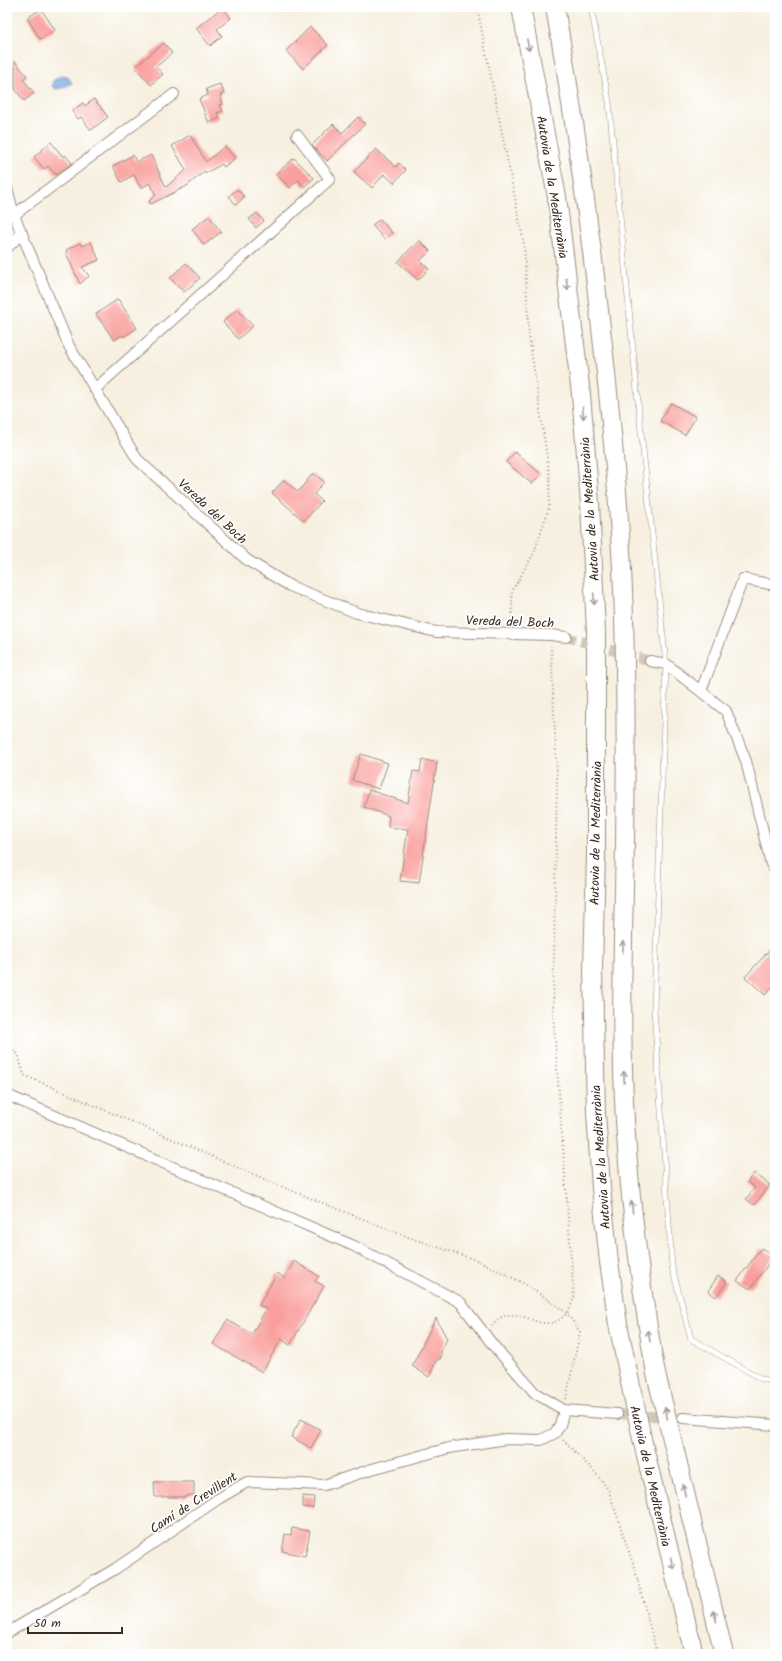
<svg xmlns="http://www.w3.org/2000/svg" width="782" height="1661" viewBox="0 0 782 1661" font-family="Kalam,sans-serif">
	<style>
		.water { fill: #7dabe7; stroke: #5c6a82 }
		.building { fill: #f9a09e }
		.lines { fill: none; stroke-linecap: round; stroke-linejoin: round }
		.minor-tunnel { stroke: #d1c8b9; stroke-width: 10; stroke-dasharray: 10 5; stroke-linecap: butt }
		.service-casing { stroke: #998d7f; stroke-width: 6 }
		.minor-casing { stroke: #998d7f; stroke-width: 12 }
		.motorway-casing { stroke: #998d7f; stroke-width: 20 }
		.path { stroke: #998d7f; stroke-width: 2; stroke-dasharray: 1 3; stroke-linecap: butt }
		.service { stroke: #fff; stroke-width: 5 }
		.minor { stroke: #fff; stroke-width: 10 }
		.motorway { stroke: #fff; stroke-width: 18 }
		.motorway-bridge-casing { stroke: #998d7f; stroke-width: 20; stroke-linecap: butt }
		.motorway-bridge { stroke: #fff; stroke-width: 18 }
		.oneway { stroke: #a79f9a }
		.labels { text-anchor: middle; stroke-width: 3.5; stroke-linejoin: round; paint-order: stroke }
		.street-label { font-size: 13px; fill: #3b2a1e; stroke: #fff }
	</style>
	<rect width="100%" height="100%" fill="#fff"/>
	<filter id="ink" filterUnits="userSpaceOnUse"><feTurbulence type="fractalNoise" baseFrequency=".025" numOctaves="2"/><feDisplacementMap in="SourceGraphic" scale="8" xChannelSelector="R" yChannelSelector="G"/><feConvolveMatrix kernelMatrix="1 2 1 2 8 2 1 2 1" color-interpolation-filters="sRGB"/></filter>
	<filter id="wash" filterUnits="userSpaceOnUse"><feTurbulence type="fractalNoise" baseFrequency=".012" numOctaves="4" result="noise"/><feDisplacementMap in="SourceGraphic" scale="16" xChannelSelector="R" yChannelSelector="G"/><feGaussianBlur stdDeviation="0.9" result="paint"/><feColorMatrix in="noise" values="0 0 0 0 0 0 0 0 0 0 0 0 0 0 0 0 0 1.4 0 .05"/><feComposite in="paint" operator="in"/></filter>
	<g filter="url(#wash)">
		<rect width="100%" height="100%" fill="#f7f0e0"/>
		<polygon class="water" points="62,75 67,76 72,83 62,88 56,89 52,86 53,81"/>
		<g id="blocks">
			<g class="building">
				<polygon points="223,7 231,18 217,29 222,36 210,46 196,28"/>
				<polygon points="41,9 55,30 40,39 27,18"/>
				<polygon points="310,27 328,45 303,69 286,51"/>
				<polygon points="164,43 172,53 156,67 163,74 151,85 135,67"/>
				<polygon points="15,61 27,76 23,79 34,93 24,101 15,89"/>
				<polygon points="220,84 224,93 220,95 223,104 220,105 223,111 217,113 220,118 209,123 199,99 208,95 206,89"/>
				<polygon points="94,99 108,117 91,130 81,117 78,119 72,111 83,103 85,106"/>
				<polygon points="358,117 365,124 327,161 312,145 333,124 342,133"/>
				<polygon points="190,135 206,162 225,146 235,158 224,167 222,164 206,173 205,171 187,186 151,204 149,201 156,195 150,183 141,188 134,175 121,182 113,166 133,155 136,162 151,155 166,187 186,170 172,146"/>
				<polygon points="51,142 63,157 65,155 72,163 56,175 48,166 44,169 34,157"/>
				<polygon points="376,149 396,167 399,163 406,170 394,183 384,174 372,188 354,172"/>
				<polygon points="294,158 314,178 304,187 298,180 290,188 276,174"/>
				<polygon points="237,189 244,197 236,205 229,196"/>
				<polygon points="257,213 264,221 256,228 249,219"/>
				<polygon points="209,216 221,232 204,245 192,229"/>
				<polygon points="380,219 392,233 384,239 372,225"/>
				<polygon points="419,240 430,251 420,261 429,269 418,280 398,262"/>
				<polygon points="91,242 99,260 82,267 89,276 80,284 66,253 67,252 66,250 80,243 82,246"/>
				<polygon points="186,263 200,278 184,292 170,278"/>
				<polygon points="118,299 137,328 123,337 122,335 114,340 96,314"/>
				<polygon points="237,309 253,326 238,339 223,322"/>
				<polygon points="671,403 696,417 685,435 660,421"/>
				<polygon points="515,452 541,474 532,484 506,462"/>
				<polygon points="313,473 324,482 314,494 322,501 304,521 272,493 284,480 298,492"/>
				<polygon points="361,754 388,763 379,789 352,780"/>
				<polygon points="422,760 437,762 419,883 400,881 408,829 388,827 389,816 364,807 369,790 408,803 413,771 420,772"/>
				<polygon points="775,944 775,985 765,995 745,977"/>
				<polygon points="754,1173 770,1185 754,1205 746,1199 755,1188 747,1182"/>
				<polygon points="761,1248 774,1256 750,1289 737,1281"/>
				<polygon points="294,1261 319,1276 315,1281 324,1286 290,1345 281,1339 262,1372 213,1344 227,1320 252,1334 266,1309 259,1305 277,1273 285,1278"/>
				<polygon points="718,1276 727,1282 716,1297 708,1291"/>
				<polygon points="436,1318 447,1339 441,1351 441,1358 436,1361 429,1377 412,1366"/>
				<polygon points="301,1419 321,1430 311,1448 291,1437"/>
				<polygon points="154,1482 194,1482 194,1495 187,1495 187,1497 155,1497"/>
				<polygon points="303,1496 314,1497 313,1508 303,1507"/>
				<polygon points="292,1528 310,1531 305,1556 282,1551 285,1534 291,1535"/>
			</g>
		</g>
	</g>
	<g filter="url(#ink)">
		<use href="#blocks" fill-opacity="0" stroke="#998d7f" stroke-width="1"/>
		<g class="lines">
			<g class="minor-tunnel">
				<polyline points="566,637 650,661"/>
				<polyline points="617,1414 683,1418"/>
			</g>
			<defs>
				<polyline id="service" points="591,7 609,102 639,412 666,664 654,1009 672,1267 691,1339 762,1379 775,1382"/>
				<g id="minor">
					<polyline points="7,188 14,215 69,346 137,459 247,560 290,586 357,613 436,632 551,635 566,637"/>
					<polyline points="14,215 174,94"/>
					<polyline points="7,248 22,233"/>
					<polyline points="95,389 330,179 297,135"/>
					<polyline points="650,661 666,664 726,711 746,761 771,864 775,870"/>
					<polyline points="701,691 743,579 775,585"/>
					<polyline points="7,1095 354,1246 460,1302 493,1345 535,1393 564,1410 617,1414"/>
					<polyline points="683,1418 775,1425"/>
					<polyline points="7,1633 115,1569 218,1499 247,1482 324,1485 372,1469 449,1448 506,1439 541,1440 555,1433 560,1425 564,1410"/>
				</g>
				<g id="motorway">
					<polyline points="521,7 557,197 581,394 590,503 596,632 596,855 593,970 596,1113 601,1187 609,1262 618,1324 630,1382"/>
					<path d="M555,7C574,114 589,220 601,328C612,424 621,520 624,617C626,693 626,769 625,845C623,936 620,1029 625,1121C630,1206 641,1290 656,1374"/>
					<polyline points="643,1443 694,1654"/>
					<polyline points="675,1451 724,1654"/>
				</g>
			</defs>
			<use href="#service" class="service-casing"/>
			<use href="#minor" class="minor-casing"/>
			<use href="#motorway" class="motorway-casing"/>
			<g class="path">
				<polyline points="477,7 524,244 529,336 550,478 549,507 534,553 512,591 512,623"/>
				<polyline points="7,1046 18,1054 24,1075 285,1188 408,1237 479,1261 525,1284 567,1313 580,1332 566,1399"/>
				<path d="M492,1326C495,1323 500,1317 504,1316C527,1309 544,1337 566,1314C570,1310 572,1302 574,1297L553,1013L557,778L551,646"/>
				<polyline points="563,1440 594,1471 608,1489 635,1570 657,1654"/>
			</g>
			<use href="#service" class="service"/>
			<use href="#minor" class="minor"/>
			<use href="#motorway" class="motorway"/>
			<defs>
				<g id="motorway-bridge">
					<polyline points="656,1374 675,1451"/>
					<polyline points="630,1382 643,1443"/>
				</g>
			</defs>
			<use href="#motorway-bridge" class="motorway-bridge-casing"/>
			<use href="#motorway-bridge" class="motorway-bridge"/>
		</g>
		<defs><path id="oneway-shaft" d="M-6 0H5M1.5-3L5.5 0L1.5 3" fill="none" stroke-width="1.6" stroke-linecap="round" stroke-linejoin="round"/></defs>
		<g class="oneway">
			<use href="#oneway-shaft" transform="translate(528 45) rotate(79)"/>
			<use href="#oneway-shaft" transform="translate(567 284) rotate(83)"/>
			<use href="#oneway-shaft" transform="translate(583 413) rotate(85)"/>
			<use href="#oneway-shaft" transform="translate(594 599) rotate(87)"/>
			<use href="#oneway-shaft" transform="translate(623 947) rotate(-90)"/>
			<use href="#oneway-shaft" transform="translate(624 1077) rotate(-92)"/>
			<use href="#oneway-shaft" transform="translate(632 1207) rotate(-96)"/>
			<use href="#oneway-shaft" transform="translate(649 1336) rotate(-100)"/>
			<use href="#oneway-shaft" transform="translate(666 1413) rotate(-103)"/>
			<use href="#oneway-shaft" transform="translate(684 1490) rotate(-103)"/>
			<use href="#oneway-shaft" transform="translate(672 1563) rotate(77)"/>
			<use href="#oneway-shaft" transform="translate(715 1616) rotate(-104)"/>
		</g>
	</g>
	<g class="labels">
		<g class="street-label">
			<text transform="translate(553 187) rotate(81)" y="5">Autovia de la Mediterrània</text>
			<text transform="translate(589 509) rotate(-94)" y="5">Autovia de la Mediterrània</text>
			<text transform="translate(213 511) rotate(43)" y="5">Vereda del Boch</text>
			<text transform="translate(510 621) rotate(2)" y="5">Vereda del Boch</text>
			<text transform="translate(595 833) rotate(-89)" y="5">Autovia de la Mediterrània</text>
			<text transform="translate(600 1157) rotate(-94)" y="5">Autovia de la Mediterrània</text>
			<text transform="translate(651 1476) rotate(77)" y="5">Autovia de la Mediterrània</text>
			<text transform="translate(193 1502) rotate(-33)" y="5">Camí de Crevillent</text>
		</g>
	</g>
	<rect width="782" height="1661" fill="none" stroke="#fff" stroke-width="24"/>
	<path d="M28 1627v6h94v-6" fill="none" stroke="#3b2a1e" stroke-width="2"/>
	<text x="34" y="1627" font-size="12" fill="#3b2a1e" stroke="#ffffff" stroke-width="3" paint-order="stroke">50 m</text>
</svg>
